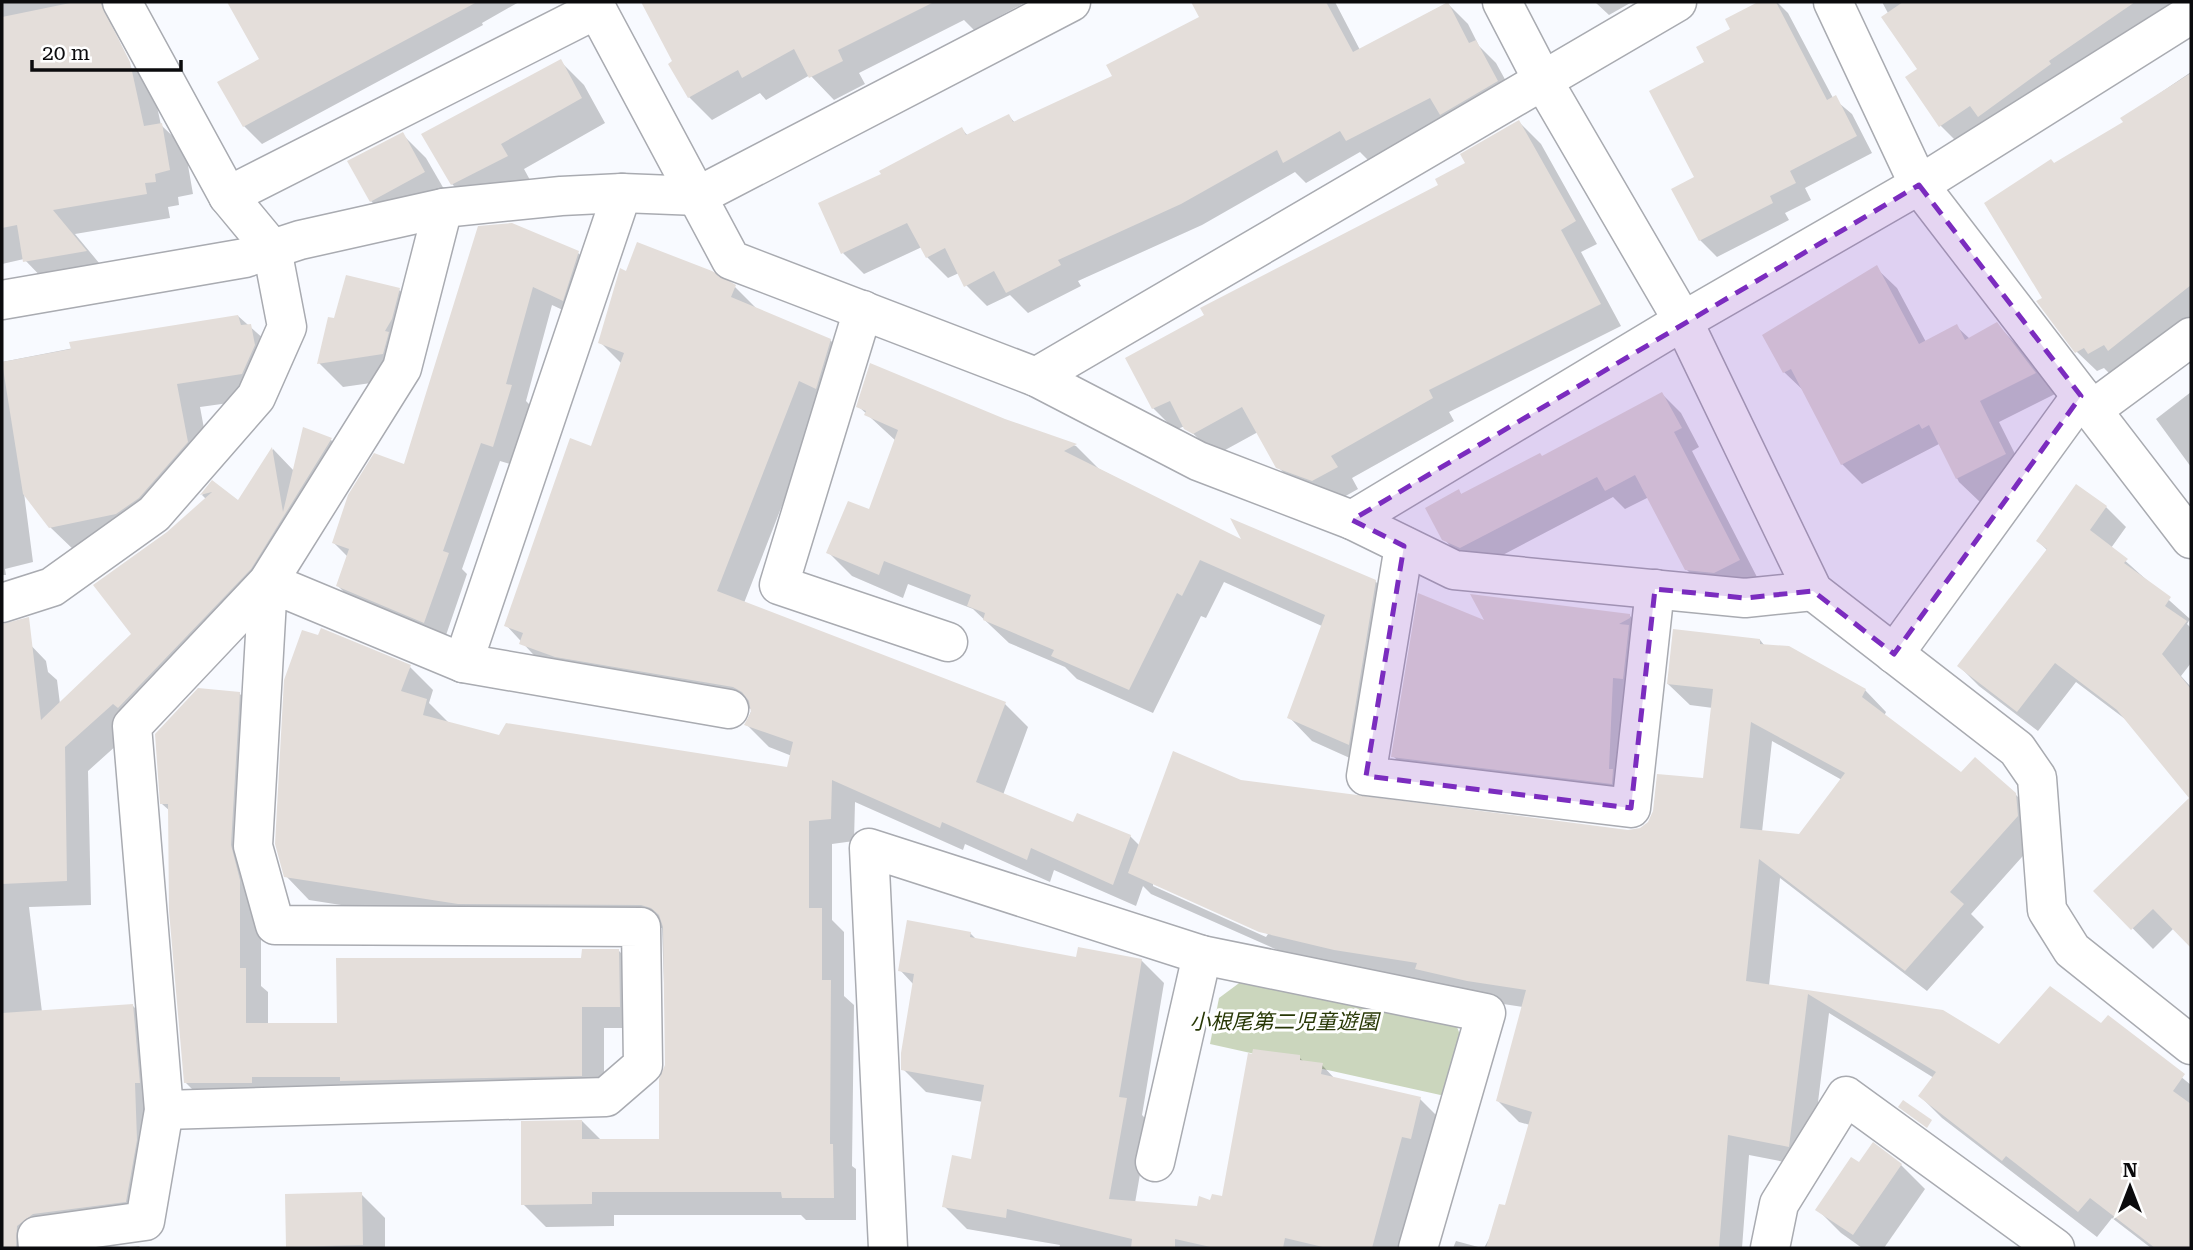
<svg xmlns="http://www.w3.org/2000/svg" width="2193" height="1250" viewBox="0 0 2193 1250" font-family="'Roboto Serif','Noto Sans JP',serif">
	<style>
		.green { fill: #cbd6bd }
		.shadow { fill: #0003; fill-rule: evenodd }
		.building { fill: #e4deda; fill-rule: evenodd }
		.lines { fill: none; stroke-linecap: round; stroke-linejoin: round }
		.minor-casing { stroke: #a9abb1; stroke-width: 41 }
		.minor { stroke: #fff; stroke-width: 38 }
		.marked { fill: #7b2cbf; fill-opacity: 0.2; stroke: #7b2cbf; stroke-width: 5; stroke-dasharray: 14 9; stroke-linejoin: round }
		.labels { text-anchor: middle; stroke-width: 6; stroke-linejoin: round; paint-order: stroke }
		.park-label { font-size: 21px; font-style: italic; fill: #283806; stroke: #fff }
	</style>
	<rect width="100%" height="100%" fill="#f8faff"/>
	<polygon class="green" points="1250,975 1456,1024 1467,1054 1454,1098 1210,1044 1219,998"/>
	<g class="shadow">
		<path d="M2,2H74L75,4L103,2L153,88L161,125L185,148L193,194L178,197L179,205L168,207L170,218L75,234L109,275L49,285L24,259L2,264ZM107,24H111L136,69L133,71Z"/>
		<polygon points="229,2 519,2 482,23 483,25 262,144 244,126 261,60"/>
		<polygon points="643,2 1026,2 974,30 964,20 859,73 865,84 834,100 810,75 766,100 760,93 712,120 689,97 670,65 675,62"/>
		<polygon points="1218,2 1335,2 1360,50 1447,3 1468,24 1479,46 1496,63 1518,103 1369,161 1360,152 1306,183 1295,172 1202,225 1078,281 1081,286 1028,313 1010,295 987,306 966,285 959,273 948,278 927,257 922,247 864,274 843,253 884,175 962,129 968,136 1009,116 1015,123 1115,77 1201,18 1198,12"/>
		<polygon points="1595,2 1632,2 1609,15"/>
		<polygon points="1762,2 1777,2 1788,13 1833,98 1852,114 1872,153 1805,188 1811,200 1785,213 1789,220 1717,257 1700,240 1696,178 1706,63 1733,30 1727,20"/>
		<polygon points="1882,2 2168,2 2171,5 1959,144 1940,125 1919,70"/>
		<polygon points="560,61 584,85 605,123 524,169 530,180 476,208 452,184"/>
		<polygon points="2191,72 2191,320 2109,373 2104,368 2097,371 2077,352 2045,298 2054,165 2125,123 2122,119"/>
		<polygon points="1519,122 1541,144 1597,244 1581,252 1621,326 1449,412 1454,421 1352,478 1358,489 1335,502 1300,489 1278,467 1258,432 1216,455 1185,426 1175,430 1153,408 1127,359 1440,186"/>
		<polygon points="402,134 426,158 448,196 395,225 371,201"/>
		<polygon points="480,228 578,253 598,272 582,319 552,305 526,401 531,406 513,465 500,461 462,569 467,574 444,641 357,605 338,586 348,557 334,543 405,467"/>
		<polygon points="1876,268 1897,288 1926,342 1956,326 1970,339 1997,325 2017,345 2055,394 1999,422 2022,468 1980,502 1959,482 1939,444 1862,484 1842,464 1805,392 1784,372"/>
		<path d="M735,287L759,311L830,340L854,363L822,403L744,603L1005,704L1028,727L1003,795L1074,824L1130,836L1140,846L1240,781L1628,831L1640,830L1705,780L1713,708L1690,705L1668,684L1760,640L1765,646L1865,690L1886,712L1884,716L1961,775L2015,794L2037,816L2039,838L1971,914L1984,927L1927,991L1780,878L1769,986L1942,1011L1999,1046L2101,1026L2108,1017L2191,1085V1248H2151L2112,1218L2097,1237L1942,1118L1920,1096L1934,1078L1829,1013L1810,1167L1749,1155L1742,1248H1484L1506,1208L1530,1125L1519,1122L1498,1101L1523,1007L1490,1002L1282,952L1151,894L1143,886L1136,906L1054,870L1050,882L965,844L963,850L855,802L854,841L832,844V920L844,932V996L854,1005L852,1166L856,1169V1220H806L801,1215H614V1226L546,1227L523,1204L582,1121L601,1140H661L667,1065L662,928L482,927L309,900L286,876L410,667L433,690L429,703L450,724L500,737L788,769L792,756L769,747L746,724L752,709L579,679L544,666L506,625L592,448L622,364L600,342ZM1772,741L1842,780L1800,836L1762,832ZM1153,882L1268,934L1266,937L1153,886Z"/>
		<polygon points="399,290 423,313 406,378 343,387 319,363 335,321"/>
		<polygon points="238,316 275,349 266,398 200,407 211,466 76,552 51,528 24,493 33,562 5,569 6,575 2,575 2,362"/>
		<polygon points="2191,392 2191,467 2156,419"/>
		<polygon points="1662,394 1681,413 1699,447 1692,451 1758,579 1706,589 1686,569 1649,497 1625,509 1613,497 1480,567 1463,559 1444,539 1459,492 1462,495 1542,458"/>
		<polygon points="858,406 1005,421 1076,446 1099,469 1245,543 1375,581 1399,605 1372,768 1312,741 1289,717 1322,626 1224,582 1206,618 1201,616 1153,713 1077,679 1065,667 1009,643 973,609 908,584 903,598 852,576 829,553 870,512 896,441"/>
		<polygon points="304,430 331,440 355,463 138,726 88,771 91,905 29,907 42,1012 133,1006 157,1030 150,1225 43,1248 2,1248 2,639 22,636 46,661 48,672 57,680 60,704 133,634 168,533 206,499 202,495 213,483 239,503 273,449 294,471"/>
		<polygon points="2106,507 2126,527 2111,548 2190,619 2187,624 2191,628 2191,663 2181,676 2191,687 2191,798 2129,722 2076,682 2038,731 1979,686 1959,666 2048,551 2038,541"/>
		<polygon points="1629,615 1650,636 1629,788 1414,777 1393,756"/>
		<polygon points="239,693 261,716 261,986 268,992 268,1025 339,1025 619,951 641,973 642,1028 604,1028 604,1097 208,1105 185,1082 170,811 162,804"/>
		<polygon points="2191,798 2191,945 2174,928 2153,949 2096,891"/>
		<polygon points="970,933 977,940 1078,959 1141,960 1164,983 1142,1115 1149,1122 1135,1203 1198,1208 1223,1198 1299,1057 1305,1063 1322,1065 1336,1080 1420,1099 1443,1122 1399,1248 1059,1248 1060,1245 967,1229 944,1206 972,1161 983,1102 926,1092 903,1069 914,985 900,970"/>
		<polygon points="1859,1164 1901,1165 1925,1189 1884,1248 1862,1248 1841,1233 1817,1209"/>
		<polygon points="361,1194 385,1218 385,1248 288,1246"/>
		<polygon points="1456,1241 1482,1248 1453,1248"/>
		<polygon points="139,1246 141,1248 121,1248"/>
	</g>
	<g class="building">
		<polygon points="75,2 100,2 130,62 144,126 162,123 170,170 155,174 156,182 145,183 147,194 53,210 87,251 23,262 17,225 2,228 2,17"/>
		<polygon points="227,2 477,2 243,127 217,82 259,59"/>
		<polygon points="641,2 934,2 838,50 843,61 809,78 794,49 742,78 738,70 688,98 668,64 672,61"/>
		<polygon points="1191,2 1326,2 1353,52 1448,2 1469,43 1476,40 1498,81 1440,115 1430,98 1346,141 1340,131 1283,163 1277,150 1181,204 1058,260 1061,265 1006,293 994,271 964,287 945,248 926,258 907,223 841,254 818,203 881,174 879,171 962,127 966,135 1009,114 1013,122 1112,76 1106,65 1199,17"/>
		<polygon points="1758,2 1776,2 1827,100 1836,95 1857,136 1790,171 1796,183 1770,196 1773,203 1699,241 1671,189 1694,177 1649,91 1704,62 1696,47 1730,29 1725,19"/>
		<polygon points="1903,2 2135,2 2049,61 2051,64 1978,117 1970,106 1939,127 1905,77 1917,69 1881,17"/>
		<polygon points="561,59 582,98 501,144 508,156 451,185 421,134"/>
		<polygon points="2191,73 2191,285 2108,351 2104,345 2088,354 2084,348 2075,353 2036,301 2042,298 1984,203 2051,159 2054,163 2123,122 2120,118"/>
		<polygon points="1519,120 1576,221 1561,230 1601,304 1429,390 1433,398 1331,456 1338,467 1312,481 1276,468 1242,407 1193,434 1184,429 1170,401 1152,409 1125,358 1204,315 1200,308 1438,185 1435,179 1465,163 1460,154"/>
		<polygon points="403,132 425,172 370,202 347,161"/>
		<polygon points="512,223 579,251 563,301 533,287 506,384 512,385 493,447 481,443 443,551 449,553 424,623 336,586 349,549 332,543 348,495 374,453 404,464 478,226"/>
		<polygon points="637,242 712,271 736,285 731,297 831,339 816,389 799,381 717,591 1006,702 976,782 1073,822 1077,813 1131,835 1113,885 1031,848 1027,860 942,822 940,828 832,780 831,819 809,821 809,908 822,908 822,980 831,980 830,1144 833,1144 834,1198 782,1198 781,1192 592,1192 592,1204 521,1205 521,1121 582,1120 582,1139 659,1139 659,1079 665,1065 663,927 659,915 651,908 641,905 458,904 284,877 275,844 284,680 302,630 318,635 321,628 411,665 401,691 427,699 423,715 499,735 506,723 787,767 793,742 744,725 751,712 749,701 742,692 733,687 555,657 519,644 523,633 504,626 570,438 591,446 624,353 598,343 620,268 626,271"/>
		<polygon points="1877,265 1919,344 1957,324 1965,340 1997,322 2036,373 1980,401 2006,454 1956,479 1929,425 1922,429 1919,424 1841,465 1791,369 1783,373 1762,335"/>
		<polygon points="346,275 400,288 392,319 385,331 389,332 383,354 317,364 328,317 334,318"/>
		<polygon points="238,315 241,325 251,324 255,345 242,374 177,384 188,442 139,498 116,514 49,528 23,494 2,362 71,349 69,342"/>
		<polygon points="870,363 1005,419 1077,444 1064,451 1241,539 1230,518 1376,580 1349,745 1287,718 1325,615 1200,560 1182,596 1177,593 1129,690 1051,656 1054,650 983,620 985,613 967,606 971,595 884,561 879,575 826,553 848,501 869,509 898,430 864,415 866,411 856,407"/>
		<polygon points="1662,392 1682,428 1674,432 1740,560 1714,573 1685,570 1635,475 1605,491 1597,477 1460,548 1442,540 1425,508 1459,489 1461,494 1540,453 1542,456"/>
		<polygon points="303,427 332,438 251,569 118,708 113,704 65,747 67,881 2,884 2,624 29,617 41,720 131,634 93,585 167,532 212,492 200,495 212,480 238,500 272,447 283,512"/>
		<polygon points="2076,484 2107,506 2090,530 2128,559 2124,563 2171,597 2165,606 2187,621 2162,654 2191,689 2191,948 2153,909 2131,930 2093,891 2189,798 2117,710 2055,663 2017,712 1957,666 2047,549 2036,541"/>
		<polygon points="1418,593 1484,620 1470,594 1630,614 1630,618 1619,624 1629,625 1623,679 1613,678 1609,769 1613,769 1612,784 1391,757"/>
		<path d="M1673,629L1760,639V644L1789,646L1866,689L1862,697L1961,772L1975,757L2016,793L2018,816L1950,892L1964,904L1905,971L1759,859L1746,981L1943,1010L1999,1044L2050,986L2101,1023L2108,1015L2185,1074L2173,1091L2191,1104V1248H2155L2090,1198L2078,1212L2006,1156L2002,1161L1918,1096L1936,1072L1808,994L1789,1147L1728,1135L1719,1248H1486L1499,1204L1505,1205L1532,1112L1496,1101L1526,990L1467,981L1415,969L1417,963L1334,950L1259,932L1128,873L1173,751L1241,780L1628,830L1640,828L1648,822L1653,811L1657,774L1703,778L1713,689L1667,684ZM1751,722L1845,773L1799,834L1740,828Z"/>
		<polygon points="198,688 240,692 231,845 240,880 240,968 246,968 246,1023 337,1023 336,958 581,958 582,949 619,949 620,1007 582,1007 582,1076 340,1081 340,1077 252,1077 252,1083 184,1083 169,911 168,804 160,804 155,734"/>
		<polygon points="907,920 971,932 970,937 1076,957 1078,947 1142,959 1119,1097 1127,1098 1109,1199 1197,1206 1199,1196 1210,1200 1212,1194 1222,1196 1248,1053 1252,1054 1253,1049 1300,1055 1300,1060 1323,1063 1321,1074 1421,1097 1411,1139 1402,1137 1372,1248 1327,1248 1285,1238 1283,1248 1215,1248 1175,1239 1175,1248 1131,1248 1132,1239 1007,1209 1006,1218 942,1207 952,1155 971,1159 984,1085 901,1070 901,1053 914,974 898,971"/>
		<polygon points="133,1004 140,1083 135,1083 137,1140 126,1202 33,1214 17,1226 16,1248 2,1248 2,1013"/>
		<polygon points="1903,1100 1932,1120 1927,1128 1898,1107"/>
		<polygon points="1873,1142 1902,1164 1853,1235 1815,1210 1851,1157 1859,1162"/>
		<polygon points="362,1192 363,1245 286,1247 285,1194"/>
	</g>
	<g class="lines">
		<defs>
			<g id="minor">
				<polyline points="593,2 731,260 1036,377 1198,461 1352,520 1454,570 1745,598 1813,591"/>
				<polyline points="1502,2 1542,79 1683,321 1813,591 2017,749 2037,778 2047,910 2072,950 2191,1045"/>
				<polyline points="1833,2 1919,185 2191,539"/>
				<polyline points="228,196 597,9"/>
				<polyline points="2,300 245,258 300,240 443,208 561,196 622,193 698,196 1071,2"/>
				<polyline points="863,310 779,585 948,642"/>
				<polyline points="1036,377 1677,2"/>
				<polyline points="2092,410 2191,337"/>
				<polyline points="1352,520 1683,321 1919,185 2191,14"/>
				<polyline points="1404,546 1366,776 1631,808 1655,589"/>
				<polyline points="2,603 52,587 154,514 256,397 287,327 272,249 228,196 122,2"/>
				<polyline points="1894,654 2081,396"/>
				<polyline points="463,663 622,193"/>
				<polyline points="164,1110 606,1097 643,1065 641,927 275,925 253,846 268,582 463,663 729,709"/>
				<polyline points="1155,1162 1202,955"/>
				<polyline points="38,1248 37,1236 145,1221 164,1110 132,726 268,582 402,368 443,208"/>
				<polyline points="888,1248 869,848 1202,955 1486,1013 1418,1248"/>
				<polyline points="1770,1248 1779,1204 1846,1096 2055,1248"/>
			</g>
		</defs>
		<use href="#minor" class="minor-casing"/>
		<use href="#minor" class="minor"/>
	</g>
	<path class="marked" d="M1919,185L2081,396L1894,654L1813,591L1745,598L1655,589L1631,808L1366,776L1404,546L1352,520Z"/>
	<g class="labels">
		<g class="park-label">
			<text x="1284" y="1029">小根尾第二児童遊園</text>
		</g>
	</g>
	<rect width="2193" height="1250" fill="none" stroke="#0b0b0d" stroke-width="7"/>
	<g transform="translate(2130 1187)" stroke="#ffffff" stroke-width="5" paint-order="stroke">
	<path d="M0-5L12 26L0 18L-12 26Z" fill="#0b0b0d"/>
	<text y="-10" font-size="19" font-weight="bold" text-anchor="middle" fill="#0b0b0d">N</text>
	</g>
	<path d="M32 60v10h149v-10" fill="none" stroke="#0b0b0d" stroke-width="3.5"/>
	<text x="42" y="60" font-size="21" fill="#0b0b0d" stroke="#ffffff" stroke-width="5" paint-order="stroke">20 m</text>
</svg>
